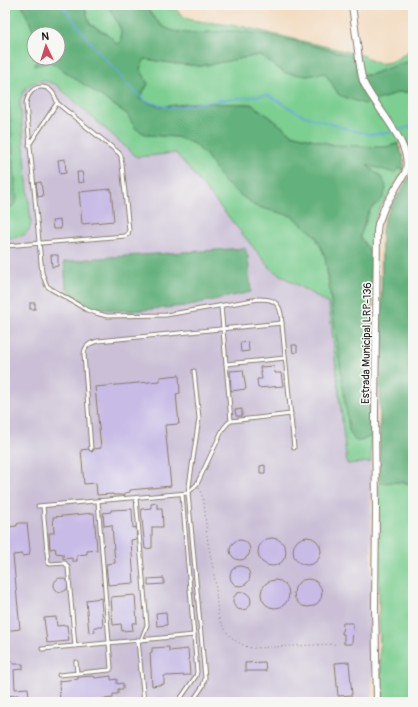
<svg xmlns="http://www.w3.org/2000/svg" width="418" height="707" viewBox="0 0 418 707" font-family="Pangolin,sans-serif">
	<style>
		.industrial { fill: #cabfd6 }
		.green { fill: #7bce91; stroke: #4c7556 }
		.forest { fill: #64b17b; stroke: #40664c }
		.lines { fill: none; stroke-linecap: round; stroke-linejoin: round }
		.stream { stroke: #68a8db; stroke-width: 1.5 }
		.building { fill: #c8bbe6 }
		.service-casing { stroke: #887c6e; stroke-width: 5 }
		.minor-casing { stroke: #887c6e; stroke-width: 8 }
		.path { stroke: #887c6e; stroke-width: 1; stroke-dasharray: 1 3; stroke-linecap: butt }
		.service { stroke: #fff; stroke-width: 3 }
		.minor { stroke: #fff; stroke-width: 6 }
		.labels { text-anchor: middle; stroke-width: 3.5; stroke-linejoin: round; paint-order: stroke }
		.street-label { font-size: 11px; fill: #1c1c1c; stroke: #f6f6f2 }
	</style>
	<rect width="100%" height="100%" fill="#f6f6f2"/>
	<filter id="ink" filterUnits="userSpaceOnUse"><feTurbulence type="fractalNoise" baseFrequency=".025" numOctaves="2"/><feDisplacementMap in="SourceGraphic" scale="8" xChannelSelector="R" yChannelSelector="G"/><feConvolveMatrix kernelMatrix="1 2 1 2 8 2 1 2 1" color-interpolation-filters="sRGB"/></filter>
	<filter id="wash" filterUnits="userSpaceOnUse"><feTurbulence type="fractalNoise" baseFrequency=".012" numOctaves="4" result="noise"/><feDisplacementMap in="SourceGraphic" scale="16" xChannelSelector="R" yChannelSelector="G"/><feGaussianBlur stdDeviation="0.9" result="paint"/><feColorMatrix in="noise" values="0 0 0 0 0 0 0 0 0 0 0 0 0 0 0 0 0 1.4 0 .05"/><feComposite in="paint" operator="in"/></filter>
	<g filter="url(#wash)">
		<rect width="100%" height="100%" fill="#f3dcc1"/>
		<polygon class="industrial" points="36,81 46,81 55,85 137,157 176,153 272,270 329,304 347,464 371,462 372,702 5,702 5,239 18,238 28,232 30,228 31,224 20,102 23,92 27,86"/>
		<g class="green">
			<path d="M5,5H22L35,34H34V58H38L36,61L51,62L127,114L135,128L147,135L177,137L194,144L207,156L224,182L255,206L292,216L315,235L325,256L349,430L361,441L371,436V462L347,464L329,304L272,270L176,153L137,157L56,85C40,76 23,83 20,102L31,224C29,237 16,238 5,239V210L13,206L7,73L5,74Z"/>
			<polygon points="84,5 108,5 121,30 121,42 117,44 110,36 90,24"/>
			<path d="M145,5H171L183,16L191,20L244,27L365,56C382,71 398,60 412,48H413V63L405,62L369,75H358L356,57C319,48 276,34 238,31C220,30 183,37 168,29C158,25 151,13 145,5Z"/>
			<polygon points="260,55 273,64 307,76 325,73 339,95 387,97 398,92 413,92 413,162 413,156 405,141 386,147 335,145 291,134 270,117 251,104 193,103 160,107 139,99 148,84 140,68 144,59 177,64 201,66"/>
			<polygon points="366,164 394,172 399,168 404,170 377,213 373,228 372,255 360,237 370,210 381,200 383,179"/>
			<polygon points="407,236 413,236 413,254 409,247"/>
			<polygon points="401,482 413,484 413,702 381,702 379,607 379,483"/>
		</g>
		<g class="forest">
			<path d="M22,5H84L90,24L110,36L117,44L121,42V30L108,5H145C151,13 158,25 168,29C183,37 220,30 238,31C276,34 319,48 356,57L358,75H369L405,62L413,63V92H398L387,97L364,104L339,95L325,73L307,76L285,73L260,55L201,66L177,64L145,59L140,68L148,84L139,99L160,107L193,103L251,104L270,117L291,134L335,145L386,147L398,144L403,156L404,170L399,168L394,173L367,165C378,176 394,182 381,200C378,204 373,206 370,210C365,217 363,229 360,237L372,255L371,436L361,441H355L349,430L325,256L315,235L292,216L255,206L224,182L207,156L194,144L177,137L147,135L135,128L127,114L51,62L34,66L38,58H58V34H35Z"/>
			<polygon points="7,73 17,200 13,206 5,210 5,74"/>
			<polygon points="410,175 413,175 413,236 407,237 409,247 413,254 413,484 401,482 379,483 382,230 384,219"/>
			<polygon points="245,248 248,257 251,292 185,306 132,311 100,309 83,303 71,294 66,287 64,262 97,258"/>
		</g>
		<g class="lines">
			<g class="stream">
				<polyline points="62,5 87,38 130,87 145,101 170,108 222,100 268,95 302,115 351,130 369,134 391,133"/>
				<polyline points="399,130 413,126"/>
			</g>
		</g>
		<g id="blocks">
			<g class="building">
				<polygon points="65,159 66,173 60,174 58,160"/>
				<polygon points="77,172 82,172 84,182 78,183"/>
				<polygon points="41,182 43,196 38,197 36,183"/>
				<polygon points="111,189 114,221 82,224 79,192"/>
				<polygon points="60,220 61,229 53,229 52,221"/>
				<polygon points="51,255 58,255 58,266 52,267"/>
				<rect x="30" y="303" width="5" height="6"/>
				<polygon points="248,342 249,351 241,352 240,343"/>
				<polygon points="292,345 297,345 297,352 293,353"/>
				<polygon points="274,366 275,373 281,373 283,386 258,388 257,379 262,379 260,367"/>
				<polygon points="243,370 246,389 231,391 230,371"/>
				<polygon points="179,375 180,393 176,394 179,424 165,425 171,486 130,490 130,492 125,493 125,495 113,495 113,494 97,495 96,483 84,484 81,450 88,449 92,452 94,449 101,448 95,387 160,381 160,377"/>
				<polygon points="242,409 242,416 236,416 235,410"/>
				<polygon points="265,465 265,473 260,473 260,466"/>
				<polygon points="157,503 157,508 162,508 163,527 152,527 152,548 145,549 141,509 151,508 151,504"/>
				<polygon points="132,509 133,528 136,527 137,539 131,540 134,583 108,585 106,564 115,563 112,525 104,526 103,513 111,512 111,510"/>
				<polygon points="94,513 97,550 87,551 87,554 77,555 77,561 72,561 72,558 63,559 63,554 56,553 55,548 50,549 49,533 54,533 53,517"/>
				<polygon points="20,523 27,523 30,550 29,555 22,556 22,554 13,555 20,629 5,631 5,527 17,526 17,524"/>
				<circle cx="307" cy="551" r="14"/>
				<circle cx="272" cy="552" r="14"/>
				<circle cx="240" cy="550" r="10"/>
				<circle cx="240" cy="576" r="10"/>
				<polygon points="164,578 164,584 148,585 148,579"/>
				<circle cx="61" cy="585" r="7"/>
				<circle cx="308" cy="593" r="14"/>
				<circle cx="275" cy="594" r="14"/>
				<circle cx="242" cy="601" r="9"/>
				<polygon points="135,595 137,623 132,623 133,630 122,631 121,624 113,625 111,597"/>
				<polygon points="101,598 103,627 94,627 95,632 89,633 86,600"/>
				<polygon points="166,612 167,625 157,626 156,613"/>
				<polygon points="56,617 57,626 67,625 69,641 47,643 44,618"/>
				<polygon points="343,623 353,623 352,644 344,644 344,634 342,634"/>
				<polygon points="169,647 169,651 188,649 190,675 164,676 164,684 152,686 150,653 152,652 152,648"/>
				<polygon points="12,660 13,664 23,664 23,669 14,670 15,689 28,688 29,698 19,699 18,695 5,696 5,661"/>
				<polygon points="265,662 266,671 245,671 245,663"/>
				<polygon points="349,662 352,695 338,696 335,663"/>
				<polygon points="94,676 95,678 111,676 111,680 117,679 117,684 123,683 123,689 118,689 118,694 113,694 113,698 93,700 93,702 60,702 59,681 78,679 78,677"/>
			</g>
		</g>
	</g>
	<g filter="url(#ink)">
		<use href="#blocks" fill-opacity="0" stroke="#887c6e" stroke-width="1"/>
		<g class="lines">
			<defs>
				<g id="service">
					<path d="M29,145L57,103C53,81 29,82 26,104L42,273L47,286L51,289L87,310L96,313L107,316L166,315L259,299C271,299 279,301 281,314L294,448"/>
					<polyline points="5,246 125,236 128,234 129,230 121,156 119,153 57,103"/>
					<polyline points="221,306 231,421"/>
					<polyline points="226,364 285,358"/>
					<path d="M91,449L84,354C85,345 90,343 98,341L282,323"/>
					<polyline points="136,498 147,625 141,640"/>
					<polyline points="38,506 188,493 197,484 223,429 228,423 231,421 291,414"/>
					<polyline points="43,506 48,563 50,564 65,563 68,567 75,646"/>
					<polyline points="138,640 144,702"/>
					<polyline points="42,649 194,635"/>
					<polyline points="76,662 77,673"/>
					<polyline points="59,675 110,670 111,668 98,501"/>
					<polyline points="178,702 196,676 197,672 182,494"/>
					<polyline points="192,702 203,686 205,678 188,493 199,418 194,371"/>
				</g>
				<path id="minor" d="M352,5C354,20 356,36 358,51C359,61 360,71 363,81C373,106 416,146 405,173L385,206L378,224L377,231L375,416L376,509L375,606L377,702"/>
			</defs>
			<use href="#service" class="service-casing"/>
			<use href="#minor" class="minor-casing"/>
			<g class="path">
				<path d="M199,488C206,502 205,520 207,536C209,551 213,566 215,581C217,592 216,603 218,614C222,631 237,646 253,648L335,644"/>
				<polyline points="111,699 111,702"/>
			</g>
			<use href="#service" class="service"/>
			<use href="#minor" class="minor"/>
		</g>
	</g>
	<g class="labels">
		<g class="street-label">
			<text transform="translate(366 343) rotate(-89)" y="4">Estrada Municipal LRP-136</text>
		</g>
	</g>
	<rect width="418" height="707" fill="none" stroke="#f6f6f2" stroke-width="20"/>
	<g transform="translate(46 46) rotate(356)"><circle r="19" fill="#f6f6f2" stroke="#9f9f9c"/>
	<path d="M0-3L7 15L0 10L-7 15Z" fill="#d1495b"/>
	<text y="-6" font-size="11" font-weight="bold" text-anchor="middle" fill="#1c1c1c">N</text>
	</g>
</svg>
